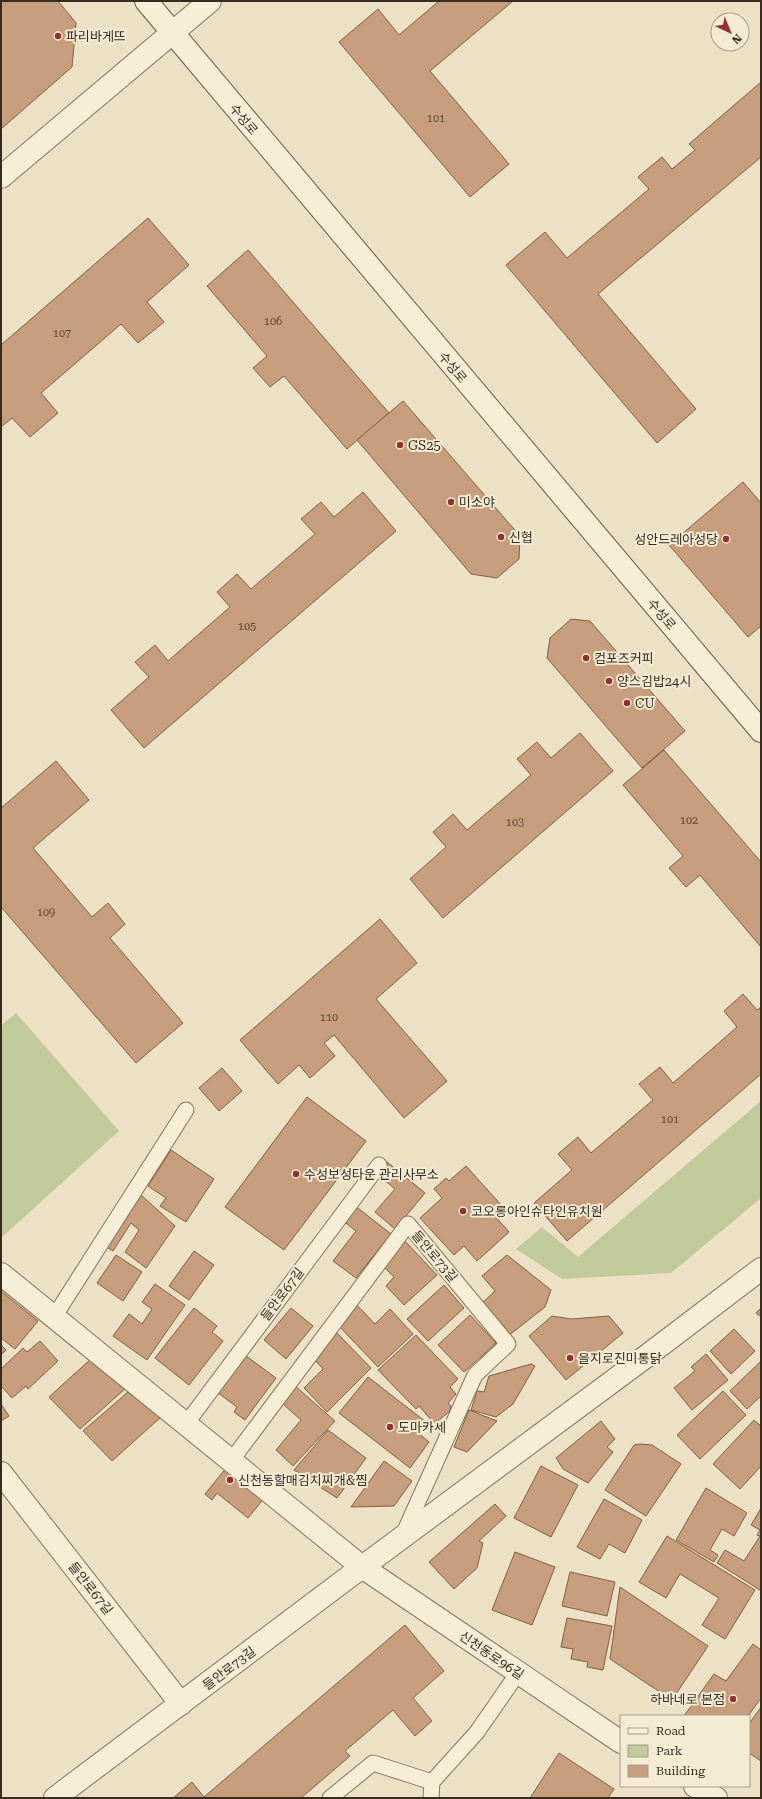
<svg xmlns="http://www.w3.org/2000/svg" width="762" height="1799" viewBox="0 0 762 1799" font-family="'Roboto Serif','Noto Sans KR',serif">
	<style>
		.green { fill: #c2c99a }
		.building { fill: #c79e7d; stroke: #835e44 }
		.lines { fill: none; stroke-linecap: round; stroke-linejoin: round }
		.service-casing { stroke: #85735c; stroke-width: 17 }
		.minor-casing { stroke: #85735c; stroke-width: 24 }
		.tertiary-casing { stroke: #85735c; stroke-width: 24 }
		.secondary-casing { stroke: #67543f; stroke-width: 24 }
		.service { stroke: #f7eed8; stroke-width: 15 }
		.minor { stroke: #f7eed8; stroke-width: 22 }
		.tertiary { stroke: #f7eed8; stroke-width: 22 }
		.secondary { stroke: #f7eed8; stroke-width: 22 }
		.poi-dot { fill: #913230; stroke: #f3ebd4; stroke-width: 1.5 }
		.labels { text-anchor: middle; stroke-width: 4; stroke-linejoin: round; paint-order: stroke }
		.number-label { font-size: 11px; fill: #5a4836 }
		.poi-label { font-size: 13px; fill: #362b1f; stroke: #f3ebd4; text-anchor: start }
		.street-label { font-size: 13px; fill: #362b1f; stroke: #f3ebd4 }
	</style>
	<rect width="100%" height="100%" fill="#ece1c5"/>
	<g class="green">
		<polygon points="16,1013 119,1131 1,1238 1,1026"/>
		<polygon points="761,1101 761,1198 671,1273 562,1279 516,1249 542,1227 578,1257"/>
	</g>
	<g class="building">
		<polygon points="1,1 58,1 76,23 72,67 1,129"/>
		<polygon points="439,1 513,1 430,71 509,164 470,197 339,42 378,9 399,35"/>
		<polygon points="761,82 761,157 598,294 696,409 657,443 506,265 545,232 567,258 649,189 638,177 662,157 672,169 695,150 689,144"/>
		<polygon points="148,218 189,265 147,302 164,322 138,343 121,324 41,393 58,413 30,437 12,418 1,427 1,345"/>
		<polygon points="248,250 389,413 347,449 284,376 270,387 253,368 267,356 207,286"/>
		<polygon points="403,401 520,536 519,559 497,578 471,574 357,440"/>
		<polygon points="743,482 761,503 761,626 748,637 669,545"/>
		<polygon points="363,492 396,531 144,748 111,710 149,677 135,662 155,645 168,661 230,607 217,592 237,574 251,589 315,534 301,519 321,502 334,517"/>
		<polygon points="571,619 590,621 685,731 642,768 547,658 550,638"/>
		<polygon points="580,733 613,771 443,918 410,879 446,847 433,832 453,814 467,830 531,775 517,759 537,742 551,758"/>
		<polygon points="664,750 761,862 761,947 700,875 686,887 669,868 683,856 623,785"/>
		<polygon points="56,761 89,800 33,848 92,917 108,903 125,924 110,938 183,1023 136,1063 1,907 1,808"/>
		<polygon points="380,919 417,963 376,999 447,1081 404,1118 334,1035 324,1043 335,1056 310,1078 299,1065 278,1084 240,1040"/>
		<polygon points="743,994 757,1010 761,1007 761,1074 567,1241 534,1203 572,1170 558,1154 578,1137 591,1153 653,1100 639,1084 660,1067 673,1083 737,1027 724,1011"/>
		<polygon points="222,1068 242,1091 219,1111 199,1088"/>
		<polygon points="307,1097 366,1141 284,1250 225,1207"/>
		<polygon points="171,1150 214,1179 186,1222 160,1206 166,1198 148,1186"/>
		<polygon points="387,1162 425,1193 395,1229 375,1212 395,1189 377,1174"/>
		<polygon points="466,1166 503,1207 494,1215 509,1232 477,1261 464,1246 454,1255 420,1218 442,1198 434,1189 446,1178 449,1181"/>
		<polygon points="139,1193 175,1226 146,1268 125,1252 139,1230 131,1223 113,1251 105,1246"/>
		<polygon points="354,1205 391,1234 356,1278 333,1261 356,1231 342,1220"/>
		<polygon points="402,1238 437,1275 404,1305 386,1286 394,1277 382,1265"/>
		<polygon points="194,1251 214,1265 189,1300 169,1286"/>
		<polygon points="116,1255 142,1272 123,1301 97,1283"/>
		<polygon points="507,1255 551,1290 545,1307 508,1336 480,1305 495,1291 482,1276"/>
		<polygon points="155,1284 185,1305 147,1360 113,1336 129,1314 142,1324 152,1309 142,1302"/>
		<polygon points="444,1285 464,1308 428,1341 407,1319"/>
		<polygon points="1,1291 38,1321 15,1349 1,1338"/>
		<polygon points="354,1302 375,1324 390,1309 413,1334 378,1367 337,1324"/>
		<polygon points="194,1308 217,1326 212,1332 223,1341 189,1385 155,1358"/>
		<polygon points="291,1308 313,1326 286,1359 264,1340"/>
		<polygon points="761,1308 761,1317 756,1313"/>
		<polygon points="470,1315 496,1343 464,1372 438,1345"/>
		<polygon points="552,1316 571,1319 609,1316 623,1333 566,1380 529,1336"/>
		<polygon points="734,1329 755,1351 731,1374 710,1351"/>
		<polygon points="335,1331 371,1368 327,1412 304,1388 323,1369 315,1360"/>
		<polygon points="416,1335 458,1379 450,1387 456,1394 448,1403 451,1406 450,1411 438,1421 433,1422 419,1406 416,1409 378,1370"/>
		<polygon points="40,1341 58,1361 28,1389 26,1386 12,1398 1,1386 1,1369 23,1348 27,1352"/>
		<polygon points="1,1345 6,1350 1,1355"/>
		<polygon points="242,1353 276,1378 245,1420 234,1412 237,1407 214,1390"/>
		<polygon points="706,1354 728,1380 692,1410 674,1388 695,1371 691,1367"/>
		<polygon points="92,1358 127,1387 80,1429 49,1397"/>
		<polygon points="761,1361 761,1396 747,1409 730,1391"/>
		<polygon points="531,1364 535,1366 513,1404 496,1417 471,1410 477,1391 484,1392 489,1376"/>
		<polygon points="368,1377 426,1422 418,1433 429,1442 410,1468 339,1413"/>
		<polygon points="294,1385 335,1421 293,1466 276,1450 301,1420 283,1404"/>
		<polygon points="723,1391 746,1415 700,1459 677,1435"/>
		<polygon points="128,1392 161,1417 112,1461 83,1431"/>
		<polygon points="1,1404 9,1416 1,1421"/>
		<polygon points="469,1410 497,1421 467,1452 454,1447"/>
		<polygon points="754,1420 761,1426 761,1466 740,1489 713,1464"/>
		<polygon points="601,1421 615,1439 607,1447 613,1452 588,1483 563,1469 556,1458"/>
		<polygon points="328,1430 366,1458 337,1498 294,1470"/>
		<polygon points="640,1444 652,1445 681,1464 646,1516 605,1490 634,1445"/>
		<polygon points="384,1461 412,1481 394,1506 351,1507"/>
		<polygon points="541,1466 578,1485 551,1537 514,1518"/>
		<polygon points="227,1467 265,1497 248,1518 217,1493 212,1500 205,1494"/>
		<polygon points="706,1488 747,1513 734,1536 722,1529 710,1550 718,1555 714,1562 676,1540"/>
		<polygon points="604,1499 642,1520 625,1553 609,1544 600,1559 577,1547"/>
		<polygon points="495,1504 506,1516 479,1541 483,1543 477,1568 454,1589 429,1562"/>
		<polygon points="761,1508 761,1589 760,1590 717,1563 725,1550 744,1561 760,1536 757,1535 760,1530 751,1525"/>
		<polygon points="667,1536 755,1590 725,1639 702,1625 719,1598 680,1574 666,1598 639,1582"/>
		<polygon points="515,1552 555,1567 532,1625 492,1610"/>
		<polygon points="570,1572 615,1582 607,1616 562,1606"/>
		<polygon points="620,1587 708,1646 672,1700 610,1659"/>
		<polygon points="567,1618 612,1626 603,1670 587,1667 588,1662 571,1659 573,1649 561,1647"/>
		<polygon points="405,1625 444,1671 413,1698 432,1721 415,1736 393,1710 345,1751 350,1756 301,1798 173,1798 192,1782 204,1797"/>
		<polygon points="753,1644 761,1650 761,1698 748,1716 684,1716 714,1674 726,1681"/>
		<polygon points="761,1707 761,1761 749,1753 749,1724"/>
		<polygon points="559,1753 614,1789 608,1798 530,1798"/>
	</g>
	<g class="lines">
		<defs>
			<g id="service">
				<polyline points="54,1317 186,1110"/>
				<polyline points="186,1424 379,1165"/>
				<polyline points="231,1461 408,1224 508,1344 475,1375 403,1535"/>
				<polyline points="330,1798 373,1763 432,1782"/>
				<polyline points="431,1798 432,1782 477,1732 518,1673"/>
			</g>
			<g id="minor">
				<polyline points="1,177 210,1"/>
				<polyline points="1,1274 362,1567 621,1742"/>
				<polyline points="1,1473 181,1704"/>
				<polyline points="695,1786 716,1798"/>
			</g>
			<polyline id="tertiary" points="55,1798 342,1582 644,1358 761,1269"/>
			<polyline id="secondary" points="146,1 761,731"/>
		</defs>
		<use href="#service" class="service-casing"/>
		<use href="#minor" class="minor-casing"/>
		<use href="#tertiary" class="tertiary-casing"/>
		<use href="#secondary" class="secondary-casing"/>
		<use href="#service" class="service"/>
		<use href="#minor" class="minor"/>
		<use href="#tertiary" class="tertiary"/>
		<use href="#secondary" class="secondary"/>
	</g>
	<g class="poi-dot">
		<circle cx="58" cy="36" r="4"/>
		<circle cx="400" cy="445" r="4"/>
		<circle cx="451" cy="502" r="4"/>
		<circle cx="501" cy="537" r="4"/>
		<circle cx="726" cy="539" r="4"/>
		<circle cx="586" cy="658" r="4"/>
		<circle cx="609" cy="681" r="4"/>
		<circle cx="627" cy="703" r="4"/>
		<circle cx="296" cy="1174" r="4"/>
		<circle cx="463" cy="1211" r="4"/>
		<circle cx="570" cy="1358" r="4"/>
		<circle cx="390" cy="1427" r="4"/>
		<circle cx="230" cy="1480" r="4"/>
		<circle cx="733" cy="1699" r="4"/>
	</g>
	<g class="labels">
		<g class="number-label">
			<text x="436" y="122">101</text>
			<text x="273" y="325">106</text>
			<text x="62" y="337">107</text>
			<text x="247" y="630">105</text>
			<text x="689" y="824">102</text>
			<text x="515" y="826">103</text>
			<text x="46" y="916">109</text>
			<text x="329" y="1021">110</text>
			<text x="670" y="1123">101</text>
		</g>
		<g class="poi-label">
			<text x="66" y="41">파리바게뜨</text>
			<text x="408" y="450">GS25</text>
			<text x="459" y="507">미소야</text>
			<text x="509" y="542">신협</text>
			<text x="718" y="544" text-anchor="end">성안드레아성당</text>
			<text x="594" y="663">컴포즈커피</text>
			<text x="617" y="686">양스김밥24시</text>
			<text x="635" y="708">CU</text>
			<text x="304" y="1179">수성보성타운 관리사무소</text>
			<text x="471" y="1216">코오롱아인슈타인유치원</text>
			<text x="578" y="1363">을지로진미통닭</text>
			<text x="398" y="1432">도마카세</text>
			<text x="238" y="1485">신천동할매김치찌개&amp;찜</text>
			<text x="725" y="1704" text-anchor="end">하바네로 본점</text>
		</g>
		<g class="street-label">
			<text transform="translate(244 119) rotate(50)" y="5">수성로</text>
			<text transform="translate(453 367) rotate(50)" y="5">수성로</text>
			<text transform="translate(662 614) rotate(50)" y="5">수성로</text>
			<text transform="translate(435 1256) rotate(50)" y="5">들안로73길</text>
			<text transform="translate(282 1294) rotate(-53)" y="5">들안로67길</text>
			<text transform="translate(91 1588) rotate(52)" y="5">들안로67길</text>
			<text transform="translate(492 1655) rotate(34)" y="5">신천동로96길</text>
			<text transform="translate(229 1668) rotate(-37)" y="5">들안로73길</text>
		</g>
	</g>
	<rect width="762" height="1799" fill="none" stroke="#362b1f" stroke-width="4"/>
	<rect x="620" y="1715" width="130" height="72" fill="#f3ebd4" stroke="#a79e8c"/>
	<rect x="628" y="1728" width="20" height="6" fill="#f7eed8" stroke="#a79e8c"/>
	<text x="656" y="1735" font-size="12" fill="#362b1f">Road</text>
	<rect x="628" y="1745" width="20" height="12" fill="#c2c99a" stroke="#a79e8c"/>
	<text x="656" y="1755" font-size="12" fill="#362b1f">Park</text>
	<rect x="628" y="1765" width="20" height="12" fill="#c79e7d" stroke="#a79e8c"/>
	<text x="656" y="1775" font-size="12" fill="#362b1f">Building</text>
	<g transform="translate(730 32) rotate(136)"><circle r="19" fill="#f3ebd4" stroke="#a79e8c"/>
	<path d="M0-3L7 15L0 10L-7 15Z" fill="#913230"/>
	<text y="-6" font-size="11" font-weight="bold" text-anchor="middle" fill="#362b1f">N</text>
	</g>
</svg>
